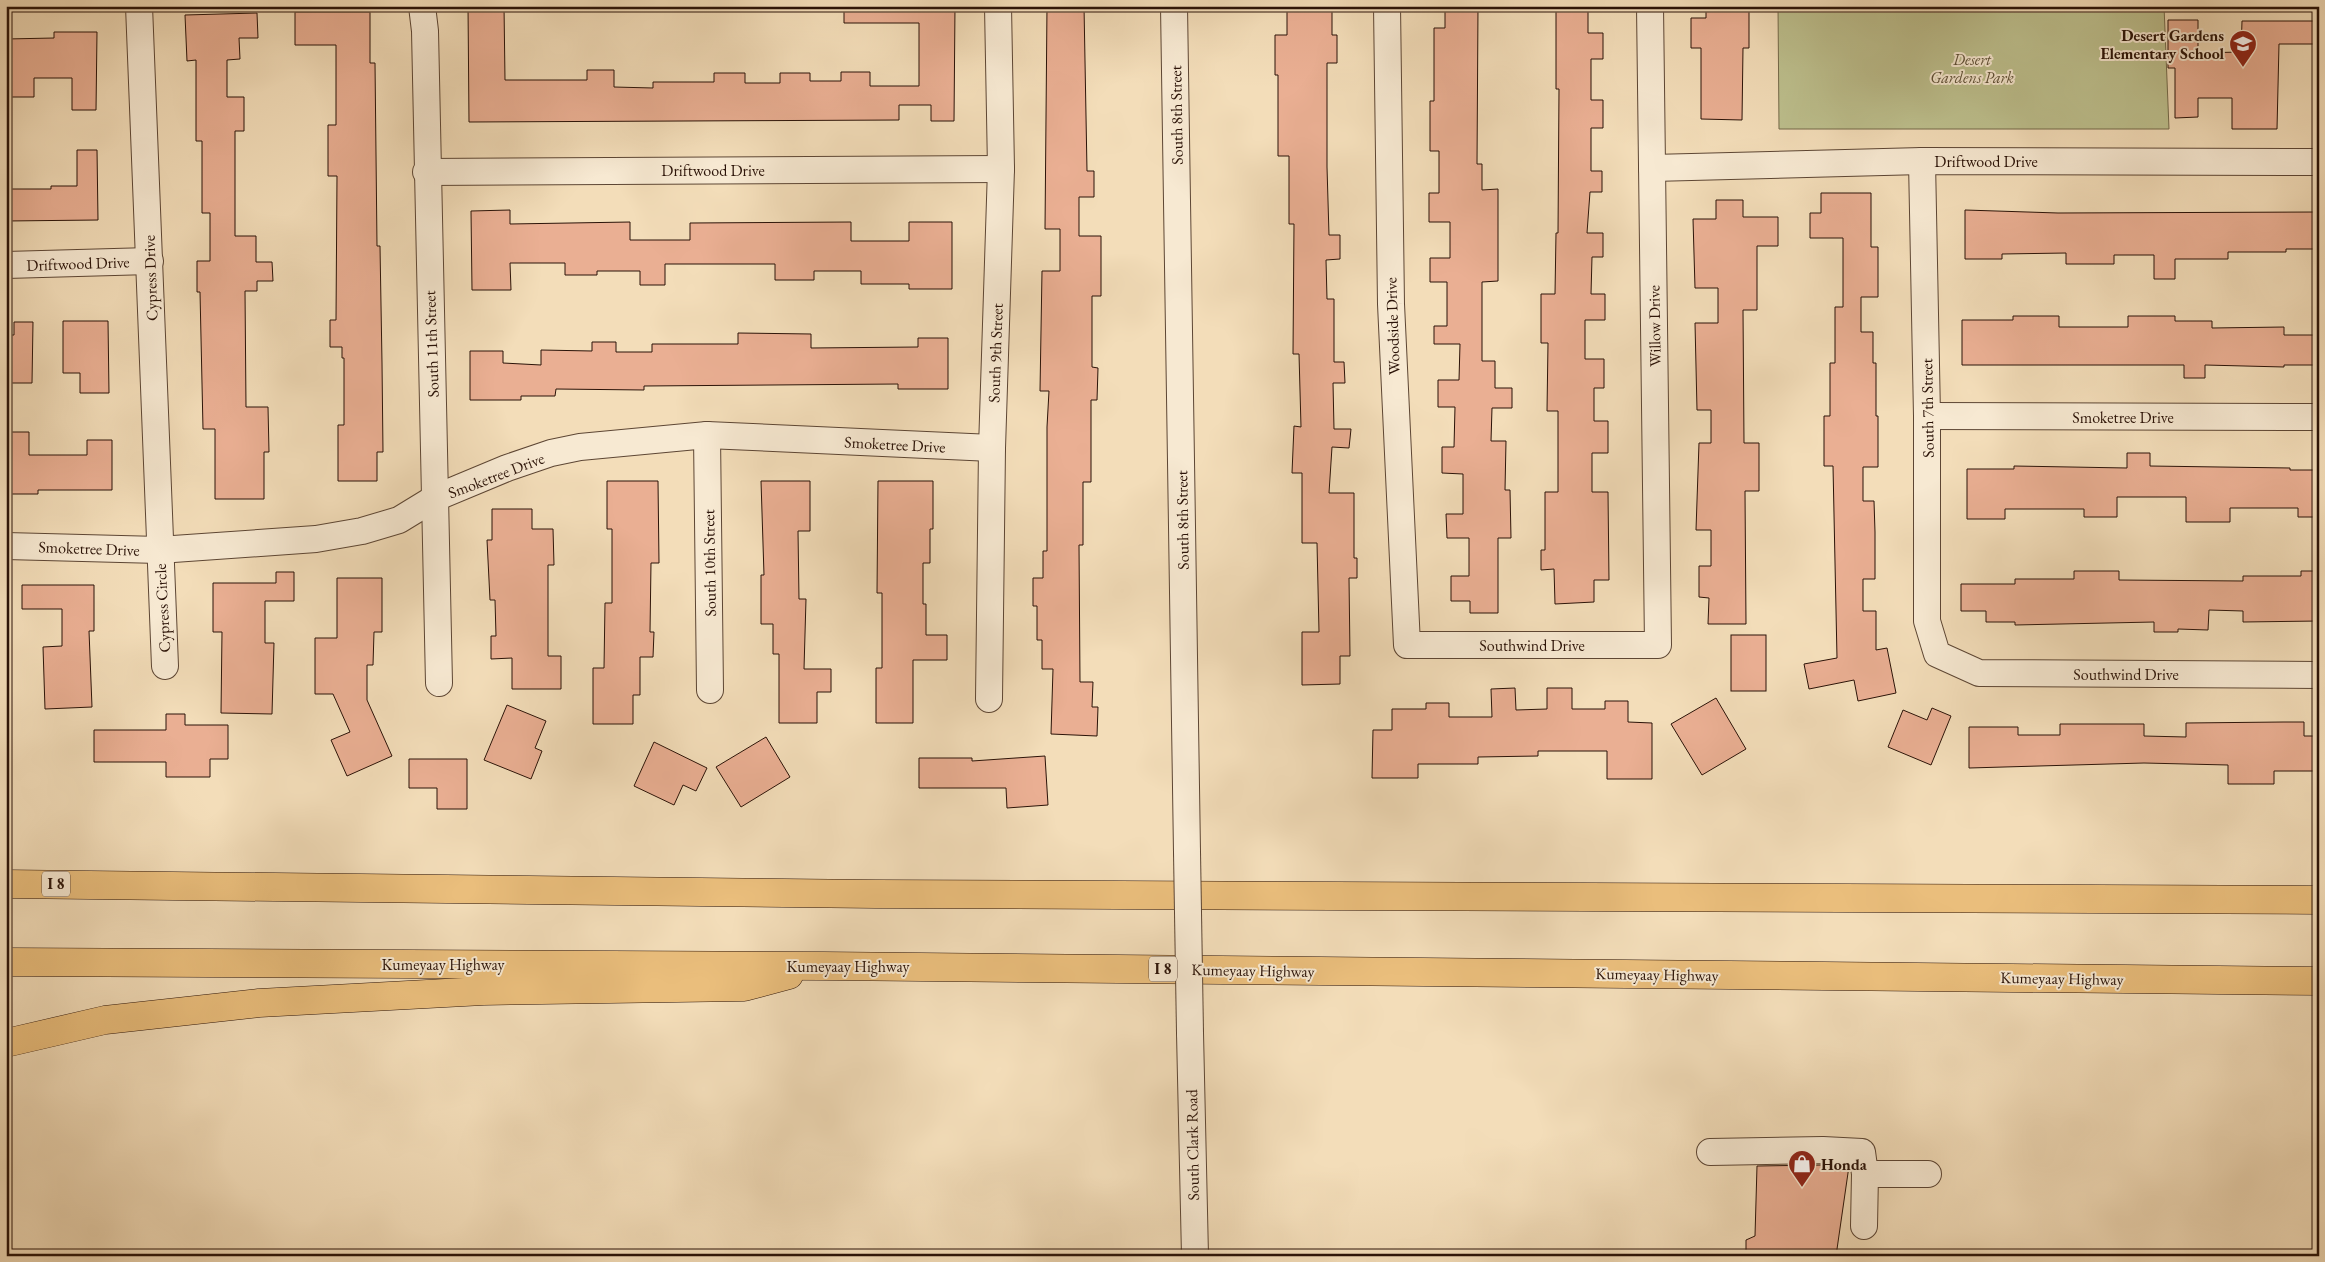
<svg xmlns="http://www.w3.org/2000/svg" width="2325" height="1262" viewBox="0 0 2325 1262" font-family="'EB Garamond',serif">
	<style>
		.green { fill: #bdc08e; stroke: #746a4b }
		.building { fill: #eaaf93; stroke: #2b1308 }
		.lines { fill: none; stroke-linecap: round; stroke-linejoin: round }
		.minor-casing { stroke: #5d4634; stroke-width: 28 }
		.highway-casing { stroke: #2b1308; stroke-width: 29 }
		.minor { stroke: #f7e9d2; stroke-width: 26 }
		.highway { stroke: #eabe7c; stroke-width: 28 }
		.minor-bridge-casing { stroke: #5d4634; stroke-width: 28; stroke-linecap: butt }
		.minor-bridge { stroke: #f7e9d2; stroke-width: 26 }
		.labels { text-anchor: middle; stroke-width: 4; stroke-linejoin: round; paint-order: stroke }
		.shield { fill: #f7e9d2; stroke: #685345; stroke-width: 1 }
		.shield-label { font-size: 15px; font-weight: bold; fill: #2b1308 }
		.poi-label { font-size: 16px; font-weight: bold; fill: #2b1308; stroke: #f7e9d2; text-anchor: end }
		.park-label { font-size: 16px; font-style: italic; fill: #5e5037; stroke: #f7e9d2 }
		.street-label { font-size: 16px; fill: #2b1308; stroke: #f7e9d2 }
	</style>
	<rect width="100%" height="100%" fill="#f3ddb9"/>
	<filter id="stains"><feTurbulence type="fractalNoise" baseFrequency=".004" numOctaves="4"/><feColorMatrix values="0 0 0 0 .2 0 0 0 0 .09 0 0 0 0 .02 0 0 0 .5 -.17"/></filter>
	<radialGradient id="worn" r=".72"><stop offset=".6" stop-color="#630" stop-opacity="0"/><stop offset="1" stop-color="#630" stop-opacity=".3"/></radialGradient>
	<polygon class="green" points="1778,6 2164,6 2169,129 1779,129"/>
	<g class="building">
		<polygon points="468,6 504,6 505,80 587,80 587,70 614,70 614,87 653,88 653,82 714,82 714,73 745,73 745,83 780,83 780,73 810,73 810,81 841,81 841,72 870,72 870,86 919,86 919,23 844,23 844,6 955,6 954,121 931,121 931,105 899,105 899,120 469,122"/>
		<polygon points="1047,6 1084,6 1087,171 1094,171 1094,197 1079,197 1079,236 1101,236 1101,296 1092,296 1092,367 1098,368 1097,400 1091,400 1091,482 1083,482 1083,545 1079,545 1080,682 1093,682 1092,707 1098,707 1097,736 1051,734 1053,669 1042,669 1042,640 1037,640 1037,606 1033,606 1033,578 1043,578 1043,551 1047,551 1047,427 1049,391 1040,391 1042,271 1060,271 1060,229 1045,229"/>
		<polygon points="1287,6 1332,6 1332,35 1337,35 1337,63 1327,63 1327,167 1329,235 1340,235 1340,259 1326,260 1327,299 1334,299 1334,362 1344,362 1345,383 1333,383 1334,429 1351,429 1349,448 1332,447 1329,493 1354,493 1354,558 1357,558 1357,578 1349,578 1350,656 1340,656 1340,684 1302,685 1302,632 1319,632 1317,543 1302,543 1302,473 1292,473 1294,426 1301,427 1299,354 1293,354 1294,224 1289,224 1289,156 1278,156 1278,75 1275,75 1275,35 1287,35"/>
		<polygon points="1445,6 1478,6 1477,164 1482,164 1482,190 1498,189 1498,281 1482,282 1482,361 1495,361 1495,388 1512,388 1512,408 1492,408 1491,441 1506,441 1505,490 1510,490 1511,538 1498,538 1498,613 1470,613 1470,601 1451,601 1451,576 1469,576 1469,538 1447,538 1446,514 1463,514 1463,474 1442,473 1442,447 1454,447 1455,407 1438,407 1438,380 1459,380 1460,344 1434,344 1434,326 1447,326 1447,282 1430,282 1430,258 1450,258 1450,222 1429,222 1429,193 1439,193 1439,151 1430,151 1430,101 1434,101 1434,28 1445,28"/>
		<polygon points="1556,6 1588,6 1588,33 1603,33 1603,59 1591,59 1591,100 1603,100 1603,128 1591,128 1591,171 1602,171 1602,192 1590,192 1587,233 1603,233 1603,257 1592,257 1591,294 1605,294 1605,320 1585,320 1585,359 1604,359 1604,388 1594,388 1594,421 1608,421 1608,453 1592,453 1592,492 1608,492 1609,580 1594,580 1594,602 1555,604 1554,569 1541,570 1541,550 1545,550 1545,492 1558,492 1558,411 1547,411 1548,343 1541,343 1541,294 1555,294 1556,233 1558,233 1559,89 1556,89"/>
		<polygon points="1706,6 1749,6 1749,48 1743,48 1742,120 1701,119 1701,48 1691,48 1691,18 1706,18"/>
		<polygon points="295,12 370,12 370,63 375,63 377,246 380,246 382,363 383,452 377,452 377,481 338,481 338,425 344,425 344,358 342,358 342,347 330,347 330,320 336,320 337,176 328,176 328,125 336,125 336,45 295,45"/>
		<polygon points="257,13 258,38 239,38 240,59 227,60 227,97 244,97 244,131 235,131 235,236 256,236 256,262 272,262 273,281 257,281 257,291 245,291 246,407 268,407 269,452 264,452 264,499 215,499 215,429 203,429 200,292 197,292 197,261 210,261 210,213 202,213 202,141 196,141 196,60 187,61 185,15"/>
		<polygon points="2168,20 2198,20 2198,53 2241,52 2242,21 2319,21 2319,44 2279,44 2277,129 2232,129 2232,98 2198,98 2198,117 2175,118 2175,68 2168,68"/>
		<polygon points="54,32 97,32 96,110 72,110 72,78 34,78 34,97 6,97 6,39 54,38"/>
		<polygon points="77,150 97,150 98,220 6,221 6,189 51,189 51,186 77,186"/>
		<polygon points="1821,193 1871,193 1871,247 1878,247 1878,297 1861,297 1861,332 1873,332 1873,363 1876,363 1876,416 1878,416 1878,467 1863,467 1863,501 1874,501 1875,532 1875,579 1863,579 1863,611 1876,611 1876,650 1887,648 1896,693 1858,701 1854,680 1809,689 1804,664 1837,658 1833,466 1824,466 1824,416 1830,416 1830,363 1835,363 1835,307 1843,307 1843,238 1810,238 1810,213 1821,213"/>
		<polygon points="1716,200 1743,200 1743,217 1778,217 1778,246 1757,246 1757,310 1743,310 1744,443 1759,443 1759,491 1745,491 1746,624 1708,624 1709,598 1699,597 1699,566 1711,566 1711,530 1696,530 1699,443 1711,443 1711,410 1697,410 1695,323 1718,323 1718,288 1695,288 1693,219 1716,219"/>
		<polygon points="510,210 510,224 630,222 630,240 690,240 690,223 851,222 851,241 909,241 909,222 952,222 952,289 909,289 909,284 861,284 861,271 814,271 814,280 775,280 775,264 665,264 665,285 640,285 640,271 597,271 597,275 565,275 565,263 510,263 511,290 472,290 471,211"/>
		<polygon points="1965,210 2058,213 2319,212 2319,249 2286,249 2286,252 2228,252 2228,259 2175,259 2175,279 2154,279 2154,255 2114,255 2114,264 2066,264 2066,253 2002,254 2002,259 1965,259"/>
		<polygon points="2013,316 2059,316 2059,327 2128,327 2128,316 2175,316 2175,321 2212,321 2212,328 2284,327 2284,335 2319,335 2319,365 2284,365 2284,367 2205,365 2205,378 2184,378 2184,365 1962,365 1962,320 2013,320"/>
		<polygon points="63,321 108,321 109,393 80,393 80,373 63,373"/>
		<polygon points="14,322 33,322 32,383 6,383 6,335 14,335"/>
		<polygon points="738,333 811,334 811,348 918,347 918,338 948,338 948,389 898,389 898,384 644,386 644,390 556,389 555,396 521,396 521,400 470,400 470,351 503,351 503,363 541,365 541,350 592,351 592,342 616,342 616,352 652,352 652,344 738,344"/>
		<polygon points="6,432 29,432 29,455 87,455 87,440 112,440 112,490 38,490 38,494 9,494 9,478 6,478"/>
		<polygon points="2127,453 2150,453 2150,466 2290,468 2290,470 2319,470 2319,517 2298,517 2298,508 2230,508 2230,522 2186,522 2186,497 2117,497 2117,517 2084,517 2084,509 2005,509 2005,519 1967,519 1967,469 2014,469 2014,466 2127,468"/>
		<polygon points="607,481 658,481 659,563 651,563 650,632 654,632 653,657 640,657 640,695 633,695 633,724 593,724 593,668 604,668 605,603 612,603 612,529 607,529"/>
		<polygon points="761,481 810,481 810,531 798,531 799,599 806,599 804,669 831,669 831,692 817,692 817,723 779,723 779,654 773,654 773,624 761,624 761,575 764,575"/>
		<polygon points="878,481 933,481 933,529 930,529 930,563 923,563 923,604 926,604 926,635 947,635 947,660 913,660 913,723 876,723 876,668 882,668 882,593 877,593"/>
		<polygon points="492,509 532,509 532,529 553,529 554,565 548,565 548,656 561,656 561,689 512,689 512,658 491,659 491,636 496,636 495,600 490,600 487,540 492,540"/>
		<polygon points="2074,571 2119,571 2119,580 2243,581 2243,576 2301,576 2301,571 2319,571 2319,621 2243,622 2243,611 2209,610 2208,630 2178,629 2178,632 2154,632 2154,622 2015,625 2015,622 1986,622 1986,611 1961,611 1961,584 2015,584 2015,579 2074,579"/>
		<polygon points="276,572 294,572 294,601 265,601 265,643 274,643 272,714 221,713 222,632 213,632 213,583 276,583"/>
		<polygon points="337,578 382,578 382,632 374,632 373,665 367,665 367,700 392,756 347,776 331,740 350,732 333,694 315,694 315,638 337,638"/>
		<polygon points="22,585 94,585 94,631 89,631 92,707 45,709 43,647 62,646 62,609 22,609"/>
		<rect x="1731" y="635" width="35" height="56"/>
		<polygon points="1515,688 1516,710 1547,709 1547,688 1572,688 1572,709 1605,709 1605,701 1628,701 1628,722 1652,723 1652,779 1607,779 1607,751 1538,751 1538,756 1478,757 1478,764 1418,764 1418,778 1372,778 1373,730 1392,730 1392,709 1426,709 1426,703 1449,703 1449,717 1492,717 1491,689"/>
		<polygon points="1716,698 1746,749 1702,775 1671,724"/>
		<polygon points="507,705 546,721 535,748 542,751 531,779 484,760"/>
		<polygon points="1932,708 1951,716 1931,765 1888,747 1903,710 1927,720"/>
		<polygon points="166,714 185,714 185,725 228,725 228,759 210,759 210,777 166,777 166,762 94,762 94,730 166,730"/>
		<polygon points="2283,722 2304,722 2304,736 2319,736 2319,771 2274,771 2274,784 2228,784 2228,765 2144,763 1969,768 1969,727 2018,727 2018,735 2060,735 2060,724 2144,724 2144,736 2186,737 2186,723"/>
		<polygon points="766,737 790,777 741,807 716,767"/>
		<polygon points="654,742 707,768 696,791 683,785 674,805 634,786"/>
		<polygon points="1045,756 1048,805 1007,808 1006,788 919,788 919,758 972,758 972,761"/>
		<polygon points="409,759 467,759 467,809 437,809 437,788 409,788"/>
		<polygon points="1823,1165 1849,1166 1836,1256 1746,1256 1746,1240 1755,1236 1757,1166"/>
	</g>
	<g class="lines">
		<defs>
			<g id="minor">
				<polyline points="139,6 165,666"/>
				<polyline points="422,6 425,31 439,683"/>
				<polyline points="1174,6 1187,852"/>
				<polyline points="1387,6 1391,304 1407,645 1658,645 1650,6"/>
				<polyline points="1922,161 1927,416 1927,621 1937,654 1979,673 2319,675"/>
				<polyline points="1652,168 1922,161 2319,162"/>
				<polyline points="426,172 1001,169"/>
				<polyline points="6,265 150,261"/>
				<polyline points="1927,416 2319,417"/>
				<polyline points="707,435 710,690"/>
				<polyline points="6,546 159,550 316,539 362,531 399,520 435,498 507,468 551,453 580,447 707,435 992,448"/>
				<polyline points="989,699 992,448 1001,169 998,6"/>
				<polyline points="1190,1033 1195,1256"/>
				<polyline points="1710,1152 1823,1150 1862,1152 1865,1174 1928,1174"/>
				<polyline points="1864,1226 1865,1174"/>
			</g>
			<g id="highway">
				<polyline points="6,884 875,894 2319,900"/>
				<polyline points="6,962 824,966 2319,981"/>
				<polyline points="6,1043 105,1020 259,1003 483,991 744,987 789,975"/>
			</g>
		</defs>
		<use href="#minor" class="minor-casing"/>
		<use href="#highway" class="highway-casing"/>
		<use href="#minor" class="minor"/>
		<use href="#highway" class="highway"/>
		<defs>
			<polyline id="minor-bridge" points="1187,852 1190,1033"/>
		</defs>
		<use href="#minor-bridge" class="minor-bridge-casing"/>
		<use href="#minor-bridge" class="minor-bridge"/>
	</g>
	<defs>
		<symbol id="school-pin" viewBox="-11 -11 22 30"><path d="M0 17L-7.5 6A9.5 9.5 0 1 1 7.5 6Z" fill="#8f2418" stroke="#f7e9d2"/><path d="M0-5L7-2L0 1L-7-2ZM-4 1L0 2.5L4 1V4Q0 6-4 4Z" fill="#fff"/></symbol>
		<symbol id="shop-pin" viewBox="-11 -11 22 30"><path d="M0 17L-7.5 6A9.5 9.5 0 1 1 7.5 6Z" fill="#8f2418" stroke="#f7e9d2"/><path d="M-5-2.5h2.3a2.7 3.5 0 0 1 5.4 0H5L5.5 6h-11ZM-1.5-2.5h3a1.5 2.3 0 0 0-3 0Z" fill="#fff"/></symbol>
	</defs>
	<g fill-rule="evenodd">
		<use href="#school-pin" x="2227" y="28" width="32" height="43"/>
		<use href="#shop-pin" x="1786" y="1148" width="32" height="43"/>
	</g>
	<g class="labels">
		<g class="shield">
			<rect x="42" y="871.5" width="28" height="25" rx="4"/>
			<rect x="1149" y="956.5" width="28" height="25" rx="4"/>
		</g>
		<g class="shield-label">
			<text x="56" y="889">I 8</text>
			<text x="1163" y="974">I 8</text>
		</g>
		<g class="poi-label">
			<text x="2224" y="41">Desert Gardens<tspan x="2224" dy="18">Elementary School</tspan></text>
			<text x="1821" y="1170" text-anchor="start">Honda</text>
		</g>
		<g class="park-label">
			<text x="1972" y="65">Desert<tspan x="1972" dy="18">Gardens Park</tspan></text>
		</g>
		<g class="street-label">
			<text transform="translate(1176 115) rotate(-91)" y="6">South 8th Street</text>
			<text x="1986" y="167">Driftwood Drive</text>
			<text x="713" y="176">Driftwood Drive</text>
			<text transform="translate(78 263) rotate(-2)" y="6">Driftwood Drive</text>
			<text transform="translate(150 278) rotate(-92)" y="6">Cypress Drive</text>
			<text transform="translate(1392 326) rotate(-92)" y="6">Woodside Drive</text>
			<text transform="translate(1654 326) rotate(-91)" y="6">Willow Drive</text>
			<text transform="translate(431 344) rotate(-92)" y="6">South 11th Street</text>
			<text transform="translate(995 353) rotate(-88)" y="6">South 9th Street</text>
			<text transform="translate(1927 408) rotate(-91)" y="6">South 7th Street</text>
			<text x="2123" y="423">Smoketree Drive</text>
			<text transform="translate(895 444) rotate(3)" y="6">Smoketree Drive</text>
			<text transform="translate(496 475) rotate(-21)" y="6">Smoketree Drive</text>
			<text transform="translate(1182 520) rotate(-91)" y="6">South 8th Street</text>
			<text transform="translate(89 548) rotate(2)" y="6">Smoketree Drive</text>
			<text transform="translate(709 563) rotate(-91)" y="6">South 10th Street</text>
			<text transform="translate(162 608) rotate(-93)" y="6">Cypress Circle</text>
			<text x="1532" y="651">Southwind Drive</text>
			<text x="2126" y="680">Southwind Drive</text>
			<text x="443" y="970">Kumeyaay Highway</text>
			<text x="848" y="972">Kumeyaay Highway</text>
			<text transform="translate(1253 970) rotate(1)" y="6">Kumeyaay Highway</text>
			<text transform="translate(1657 974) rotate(1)" y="6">Kumeyaay Highway</text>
			<text transform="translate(2062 978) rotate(1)" y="6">Kumeyaay Highway</text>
			<text transform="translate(1192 1145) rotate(-91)" y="6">South Clark Road</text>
		</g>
	</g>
	<rect width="2325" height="1262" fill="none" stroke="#f3ddb9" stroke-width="25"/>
	<rect x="8" y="8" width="2310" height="1247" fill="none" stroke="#2b1308" stroke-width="2.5"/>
	<rect x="12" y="12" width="2300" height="1237" fill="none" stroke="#2b1308"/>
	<rect width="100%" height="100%" filter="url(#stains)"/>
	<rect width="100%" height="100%" fill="url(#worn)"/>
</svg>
